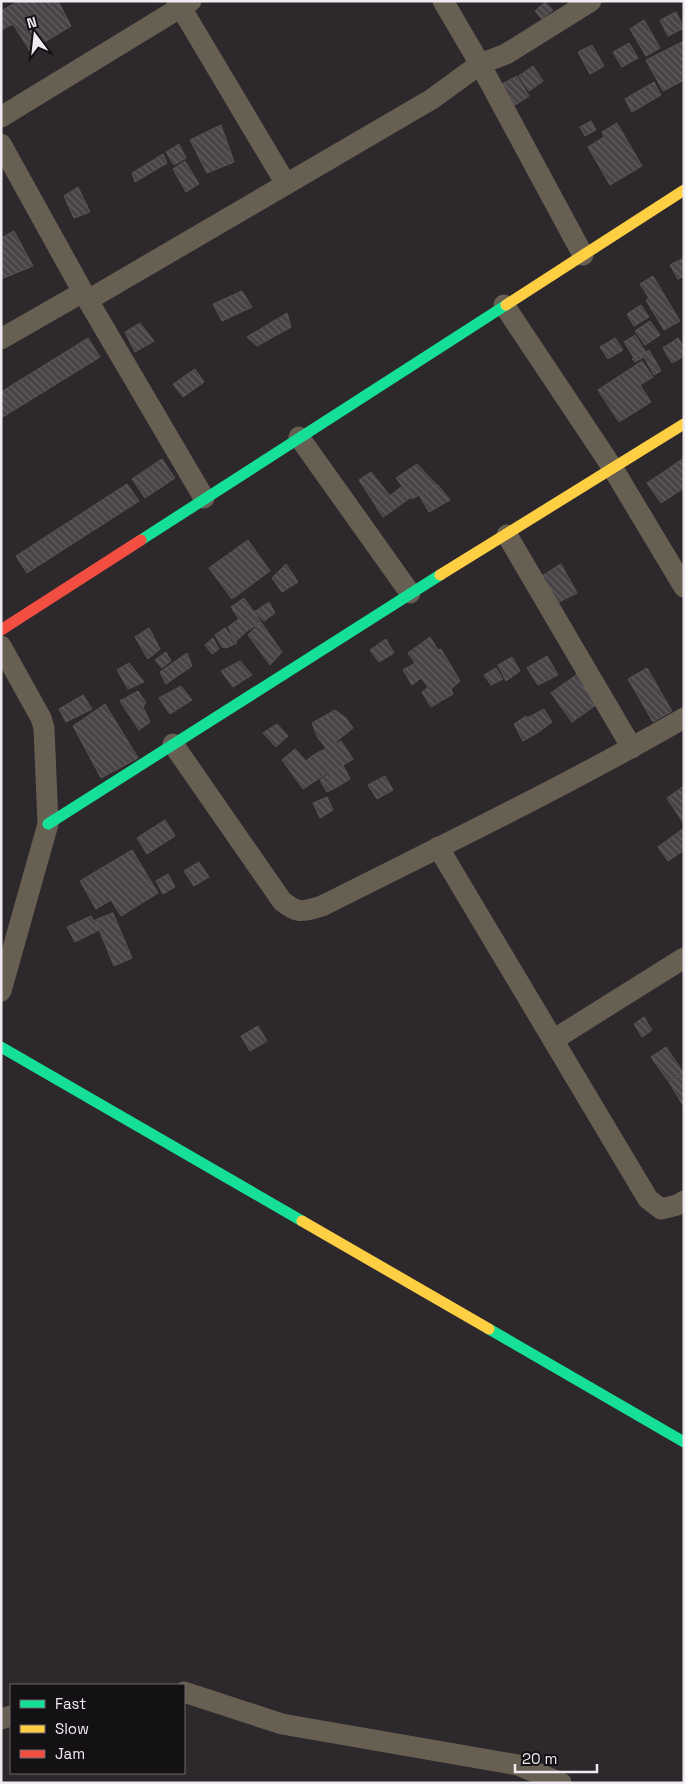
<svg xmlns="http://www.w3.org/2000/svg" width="685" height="1784" viewBox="0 0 685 1784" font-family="'Space Grotesk',sans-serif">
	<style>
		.building { fill: url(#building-back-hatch); stroke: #585356 }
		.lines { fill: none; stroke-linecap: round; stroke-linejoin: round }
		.street { stroke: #685f53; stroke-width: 21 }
		.fast { stroke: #16e098; stroke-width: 11 }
		.slow { stroke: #ffcf43; stroke-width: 11 }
		.jam { stroke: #f24e42; stroke-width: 11 }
	</style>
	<defs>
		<pattern id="building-back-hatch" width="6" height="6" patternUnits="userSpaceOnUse" patternTransform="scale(1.25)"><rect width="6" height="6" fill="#474346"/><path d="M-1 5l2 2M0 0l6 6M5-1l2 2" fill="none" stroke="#625e61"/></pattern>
	</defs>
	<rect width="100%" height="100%" fill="#2c282c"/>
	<g class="building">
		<polygon points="19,1 58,1 71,26 30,51 13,24 1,30 1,11"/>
		<polygon points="545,2 553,10 542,19 535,11"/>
		<polygon points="676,12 684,28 668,36 660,20"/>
		<polygon points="644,20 660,48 646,56 630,29"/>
		<polygon points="684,41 684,80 663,91 646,60"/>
		<polygon points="629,43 638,58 622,67 613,52"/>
		<polygon points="592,45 604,66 590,74 578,52"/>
		<polygon points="533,66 543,81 529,91 519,76"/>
		<polygon points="517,76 529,96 515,105 502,84"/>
		<polygon points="654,82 661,95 632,112 625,99"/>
		<polygon points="591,121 596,130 585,136 580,127"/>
		<polygon points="617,123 642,166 610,185 588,147 604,137 602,132"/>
		<polygon points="221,125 234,162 207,173 190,140"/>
		<polygon points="179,144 186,158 174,165 166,152"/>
		<polygon points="163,154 167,163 135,182 132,173"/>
		<polygon points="185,161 199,184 186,192 173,169"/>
		<polygon points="78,187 90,212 74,218 64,196"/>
		<polygon points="14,231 33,266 1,279 1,238"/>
		<polygon points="684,258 684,276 678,279 670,265"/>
		<polygon points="653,276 680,321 664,330 646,300 649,298 640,284"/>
		<polygon points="242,291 252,307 222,321 213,304"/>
		<polygon points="641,305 649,317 634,326 627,314"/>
		<polygon points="287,313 291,327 257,346 247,337"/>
		<polygon points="650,321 660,335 645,345 635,331"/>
		<polygon points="140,323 154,341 135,352 125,332"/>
		<polygon points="635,335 645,351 634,358 624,342"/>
		<polygon points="88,338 100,357 1,418 1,392"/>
		<polygon points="615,338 623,350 608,359 600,347"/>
		<polygon points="678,338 684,347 684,356 672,363 663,348"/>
		<polygon points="649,350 661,371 654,375 644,357 635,362 632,359"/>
		<polygon points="642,361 653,377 640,385 651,402 619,422 598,390"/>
		<polygon points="195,369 204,382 183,397 173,384"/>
		<polygon points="684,458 684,488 661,503 647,483"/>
		<polygon points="162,459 175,478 145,498 132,479"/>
		<polygon points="417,464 437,485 412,499 396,478"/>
		<polygon points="371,472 391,497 376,506 359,480"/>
		<polygon points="127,484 139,501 27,573 16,556"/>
		<polygon points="438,485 450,500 429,512 419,495"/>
		<polygon points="401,487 410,498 383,517 376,507"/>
		<polygon points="248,540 270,571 232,599 209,568"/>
		<polygon points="286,564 298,582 282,592 272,578"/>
		<polygon points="561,564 577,593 549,607 537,579"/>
		<polygon points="244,598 261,622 247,631 231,607"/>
		<polygon points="269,602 275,613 264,621 254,612"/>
		<polygon points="239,619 247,631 236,641 228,627"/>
		<polygon points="261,622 282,652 270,665 248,635"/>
		<polygon points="149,628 160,649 148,659 135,637"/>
		<polygon points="225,628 237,643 226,648 222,647 215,635"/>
		<polygon points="430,637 438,650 441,649 460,681 451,689 453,694 431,707 422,692 428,687 421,678 412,685 403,670 415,663 408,653"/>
		<polygon points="213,638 219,649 212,654 205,645"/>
		<polygon points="386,639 394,653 379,662 370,650"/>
		<polygon points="166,652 171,661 162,668 155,660"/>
		<polygon points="187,653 192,666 166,684 160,672"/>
		<polygon points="547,656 558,675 538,685 527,668"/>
		<polygon points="512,657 520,671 506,681 498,665"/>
		<polygon points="240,661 252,675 233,687 221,671"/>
		<polygon points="129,663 144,682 128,689 117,670"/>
		<polygon points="496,668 503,679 491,685 484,675"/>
		<polygon points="647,668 672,711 653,722 628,679"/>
		<polygon points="579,673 600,702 572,722 551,693"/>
		<polygon points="181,686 192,700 170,714 159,698"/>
		<polygon points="138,691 146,703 143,707 150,722 139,730 120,701"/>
		<polygon points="83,695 92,709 66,722 59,709"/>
		<polygon points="105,704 138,758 101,778 73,726"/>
		<polygon points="544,709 552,722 537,733 527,718"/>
		<polygon points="335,710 346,718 353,728 327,749 318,738 312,723"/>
		<polygon points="526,716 537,733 523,741 514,724"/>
		<polygon points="277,724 288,736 276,747 263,733"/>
		<polygon points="341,741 353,759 330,773 315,754"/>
		<polygon points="295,749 306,761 315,754 329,772 303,789 282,760"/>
		<polygon points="343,765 350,779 337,787 330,773"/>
		<polygon points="330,773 337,787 327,792 320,780"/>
		<polygon points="385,776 393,790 377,799 368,785"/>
		<polygon points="684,786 684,824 667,798"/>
		<polygon points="327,797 333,810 320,818 313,803"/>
		<polygon points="165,820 175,836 147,854 137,838"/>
		<polygon points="684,828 684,850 668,861 658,847"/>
		<polygon points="132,850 158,893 121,916 111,900 96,909 80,881"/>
		<polygon points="199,862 209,877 194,886 184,871"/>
		<polygon points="168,874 175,887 163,894 156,881"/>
		<polygon points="113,913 132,958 114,966 95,920"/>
		<polygon points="91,916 99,930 75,942 67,927"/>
		<polygon points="644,1017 652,1030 642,1037 634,1024"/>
		<polygon points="258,1026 267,1041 250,1051 241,1036"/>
		<polygon points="666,1047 683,1072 668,1081 651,1057"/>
		<polygon points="684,1072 684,1107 669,1082"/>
	</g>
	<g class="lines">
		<g class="street">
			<polyline points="177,1 286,184"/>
			<polyline points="443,1 480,64 583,255"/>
			<polyline points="1,117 191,1"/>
			<polyline points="1,144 83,292 204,498"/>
			<polyline points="88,300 432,99 480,64 506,54 591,1"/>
			<polyline points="504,305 612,467 684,587"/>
			<polyline points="1,339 83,292"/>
			<polyline points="299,437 410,593"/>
			<polyline points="507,535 632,748"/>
			<polyline points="1,646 41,718 44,728 48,824 1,991"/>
			<path d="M173,744L282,901C298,914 302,912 322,906C443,845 566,786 684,718"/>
			<polyline points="438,847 648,1199 661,1209 677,1205 684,1201"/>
			<polyline points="553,1040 684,958"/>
			<polyline points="184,1692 282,1724 518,1765 561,1783"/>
			<polyline points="1,1719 11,1716"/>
		</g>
		<g class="fast">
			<polyline points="141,540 506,305"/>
			<polyline points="48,824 440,575"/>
			<polyline points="1,1047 302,1221"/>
			<polyline points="489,1329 684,1442"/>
		</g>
		<g class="slow">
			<polyline points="506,305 684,190"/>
			<polyline points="440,575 684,424"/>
			<polyline points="302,1221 489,1329"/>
		</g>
		<polyline class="jam" points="1,630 141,540"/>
	</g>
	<rect width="685" height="1784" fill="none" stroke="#f0ebf0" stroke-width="5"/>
	<rect x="10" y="1684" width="175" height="90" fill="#141114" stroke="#6c686c"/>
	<rect x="20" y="1700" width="25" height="8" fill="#16e098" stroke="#6c686c"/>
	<text x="55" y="1709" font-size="15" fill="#f0ebf0">Fast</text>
	<rect x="20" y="1725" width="25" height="8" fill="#ffcf43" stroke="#6c686c"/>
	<text x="55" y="1734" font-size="15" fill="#f0ebf0">Slow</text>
	<rect x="20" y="1750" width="25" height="8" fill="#f24e42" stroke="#6c686c"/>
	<text x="55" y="1759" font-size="15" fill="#f0ebf0">Jam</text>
	<g transform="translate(35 35) rotate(345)" stroke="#141114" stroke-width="4" paint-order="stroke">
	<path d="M0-4L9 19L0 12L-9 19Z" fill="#f0ebf0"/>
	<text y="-8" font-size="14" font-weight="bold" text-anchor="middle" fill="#f0ebf0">N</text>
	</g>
	<path d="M515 1764v8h82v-8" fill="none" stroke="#f0ebf0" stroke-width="2.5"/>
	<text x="522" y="1764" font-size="15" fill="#f0ebf0" stroke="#141114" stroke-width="4" paint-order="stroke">20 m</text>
</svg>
